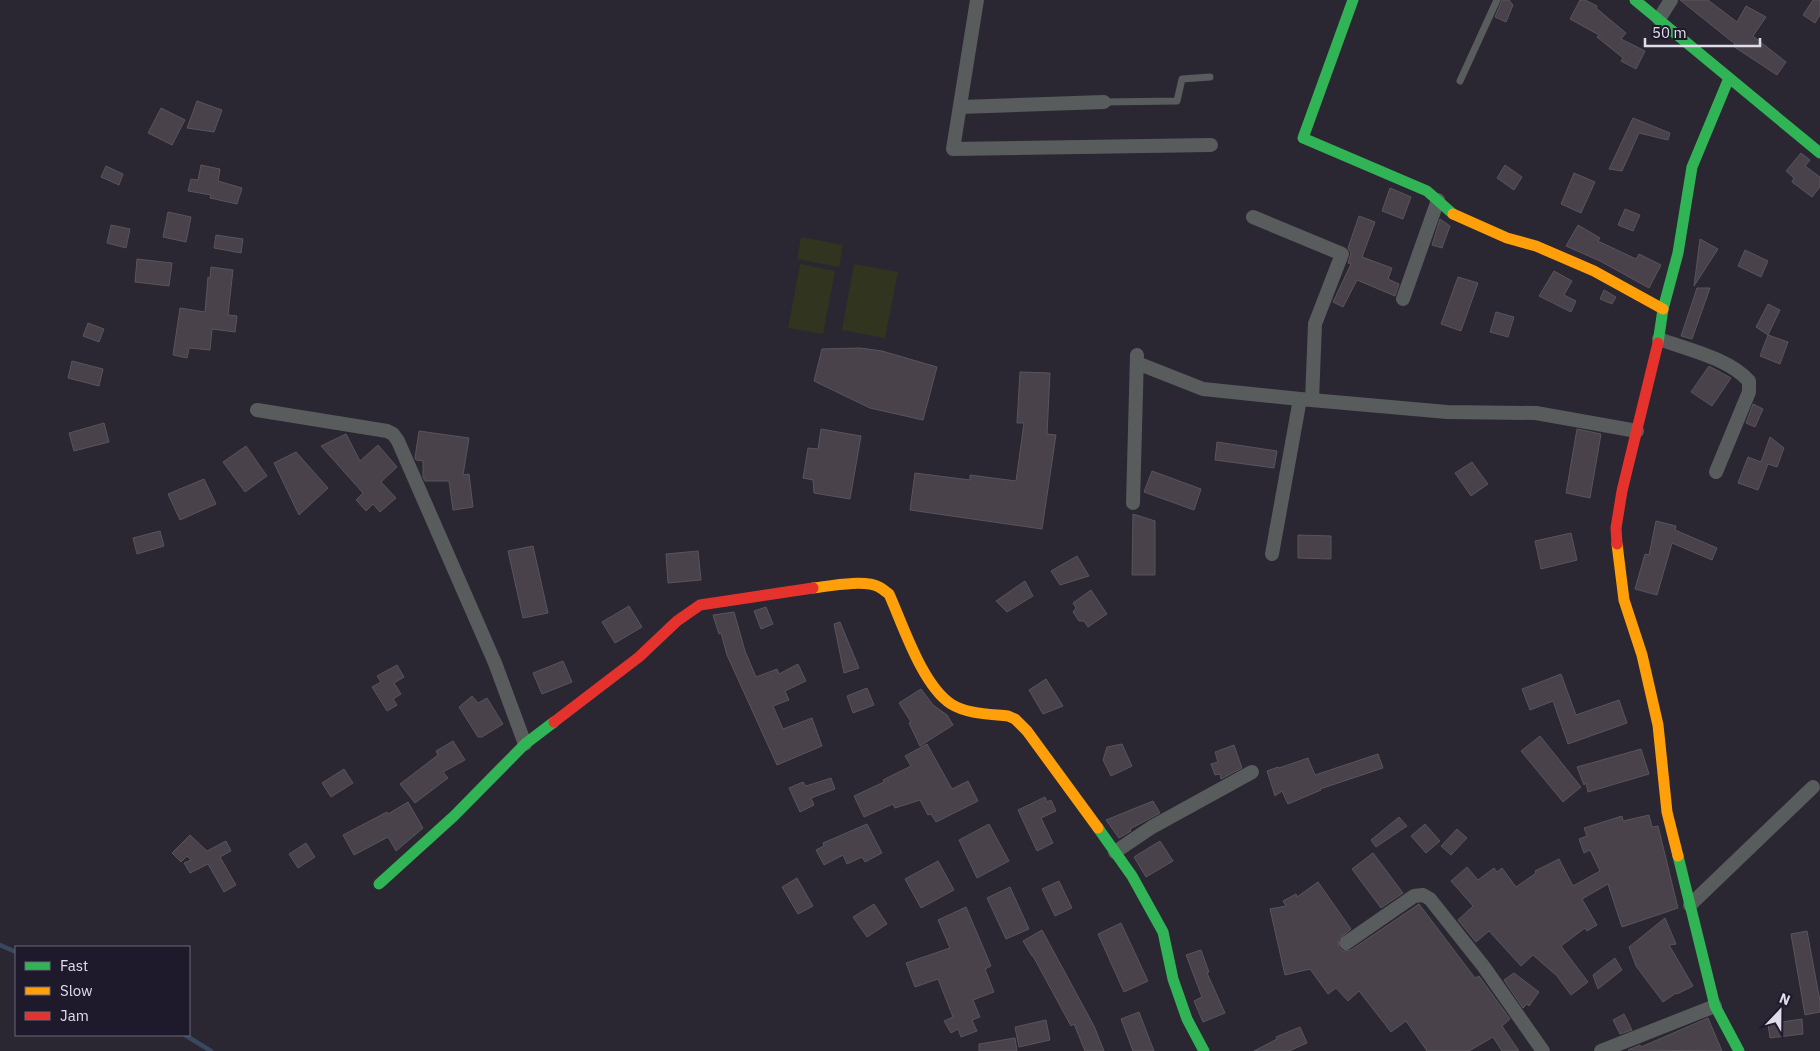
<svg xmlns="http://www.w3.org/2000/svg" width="1820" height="1051" viewBox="0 0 1820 1051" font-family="'IBM Plex Sans',sans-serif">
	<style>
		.green { fill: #31341f }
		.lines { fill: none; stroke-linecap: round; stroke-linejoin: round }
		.stream { stroke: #38485e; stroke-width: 4.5 }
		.building { fill: #49424b; stroke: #59545c }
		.lane { stroke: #585c5d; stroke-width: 7 }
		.street { stroke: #585c5d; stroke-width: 14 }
		.fast { stroke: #30b455; stroke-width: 11 }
		.slow { stroke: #ff9f0a; stroke-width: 11 }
		.jam { stroke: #e5322d; stroke-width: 11 }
	</style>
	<rect width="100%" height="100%" fill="#2a2732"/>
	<g class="green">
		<polygon points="801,237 843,245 839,267 797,259"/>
		<polygon points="800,264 835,271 823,334 788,328"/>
		<polygon points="854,264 898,272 885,338 842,330"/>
	</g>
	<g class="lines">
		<g class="stream">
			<polyline points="0,945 16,952"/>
			<polyline points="185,1035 211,1051"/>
		</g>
	</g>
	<g class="building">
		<polygon points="1502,0 1509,0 1513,5 1506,22 1495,17"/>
		<polygon points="1580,0 1585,0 1597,6 1596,8 1626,33 1621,39 1645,51 1636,69 1621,61 1623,58 1597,37 1599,35 1570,19"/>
		<polygon points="1680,0 1708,0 1737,22 1746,6 1766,17 1753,36 1786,62 1777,75 1733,46 1735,44"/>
		<polygon points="1813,0 1820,0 1820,15 1815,23 1803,15"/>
		<polygon points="197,101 222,110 214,132 187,128"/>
		<polygon points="161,108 185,120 172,145 148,133"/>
		<polygon points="1633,118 1670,133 1668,140 1639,133 1622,171 1609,169"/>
		<polygon points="1801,153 1810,160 1805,166 1820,177 1820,187 1812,197 1792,182 1794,178 1786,171"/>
		<polygon points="201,165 220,169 218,181 242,188 237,204 210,198 211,195 188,191 191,179 198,180"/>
		<polygon points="1505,165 1522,177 1514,190 1497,178"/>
		<polygon points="106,166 123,174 119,185 101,177"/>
		<polygon points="1574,173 1595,182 1581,213 1561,204"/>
		<polygon points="1390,188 1411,197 1403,219 1382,211"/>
		<polygon points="1625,209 1640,215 1633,231 1618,225"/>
		<polygon points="168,212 191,217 186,242 163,237"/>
		<polygon points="1359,216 1375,222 1362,257 1392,268 1388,279 1399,284 1395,296 1357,280 1343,307 1333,302 1351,264 1348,263 1351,253 1348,248"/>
		<polygon points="1440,219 1450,226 1442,248 1432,245"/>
		<polygon points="111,225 130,229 126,248 107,243"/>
		<polygon points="1578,225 1600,238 1598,241 1636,259 1639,254 1661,265 1649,288 1600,261 1566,246"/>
		<polygon points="216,235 243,239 241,253 214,248"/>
		<polygon points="1700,239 1718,249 1694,286"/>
		<polygon points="1745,250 1768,261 1761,277 1738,266"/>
		<polygon points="137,259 172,263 169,286 135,282"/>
		<polygon points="211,267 233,270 228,315 237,316 235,332 212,329 210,350 189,348 187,358 173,355 180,308 205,312 208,277 210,278"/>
		<polygon points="1554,271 1572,281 1564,295 1576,301 1571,312 1539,296"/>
		<polygon points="1458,277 1478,283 1461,331 1441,324"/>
		<polygon points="1697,288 1710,288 1692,339 1681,336"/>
		<polygon points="1604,290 1616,297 1612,304 1600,299"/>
		<polygon points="1768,304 1780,310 1768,335 1756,327"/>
		<polygon points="1496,312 1514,317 1508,337 1490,332"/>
		<polygon points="88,323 104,329 99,342 83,336"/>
		<polygon points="1768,335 1788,342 1780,364 1760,356"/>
		<polygon points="860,348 882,351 937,367 923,420 870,408 814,381 822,349"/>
		<polygon points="72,361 103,369 99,386 68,378"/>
		<polygon points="1709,366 1731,378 1712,406 1691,392"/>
		<polygon points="1020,372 1050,373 1047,434 1056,435 1042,529 910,510 915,473 970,480 970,475 1016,481 1024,423 1017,423"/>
		<polygon points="1753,404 1763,409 1755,427 1746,423"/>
		<polygon points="104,423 109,442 74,451 69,433"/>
		<polygon points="821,429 861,436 850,499 814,493 813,480 803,478 808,448 818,449"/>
		<polygon points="1577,429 1601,434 1590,498 1566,493"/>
		<polygon points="419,431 469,438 463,475 469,474 473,507 453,510 449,481 425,481 423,477 423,461 416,460 415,458"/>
		<polygon points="346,434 360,461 378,445 397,467 381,482 396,498 380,512 373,504 366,511 356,500 363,493 321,446"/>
		<polygon points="1770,437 1784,448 1777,467 1768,464 1758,490 1738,483 1748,457 1761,462"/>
		<polygon points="1217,442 1277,451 1274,468 1215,460"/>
		<polygon points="246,446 267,476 245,492 223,462"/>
		<polygon points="296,452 328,488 299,515 274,463"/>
		<polygon points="1472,462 1488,484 1471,496 1455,473"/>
		<polygon points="1152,471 1201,489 1194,510 1144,492"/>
		<polygon points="204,479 216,504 180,520 168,494"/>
		<polygon points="1133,514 1155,521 1155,575 1132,575"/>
		<polygon points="1656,521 1676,526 1675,530 1717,548 1712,560 1672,543 1657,595 1635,589 1645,554 1649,555"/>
		<polygon points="160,531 164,546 137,554 133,538"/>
		<polygon points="1571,533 1577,560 1541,569 1535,541"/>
		<polygon points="1298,535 1331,536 1331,559 1298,558"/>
		<polygon points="533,546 548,613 523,618 508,551"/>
		<polygon points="698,551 701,580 668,583 666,554"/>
		<polygon points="1077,556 1089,576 1060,585 1051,571"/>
		<polygon points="1025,581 1033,596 1007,612 996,601"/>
		<polygon points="1091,590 1107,614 1088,627 1084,621 1079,621 1073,612 1076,608 1073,603"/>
		<polygon points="629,606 642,627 615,643 602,622"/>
		<polygon points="766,607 773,624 761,629 754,611"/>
		<polygon points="734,612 745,651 756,677 777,669 779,674 798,664 806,681 785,691 789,700 773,706 783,729 812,718 822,746 777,765 727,655 721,633 719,634 713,615"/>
		<polygon points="840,622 859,668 844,673 834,624"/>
		<polygon points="563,661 572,682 542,694 533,673"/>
		<polygon points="397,665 404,677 394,683 401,694 393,699 397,705 387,711 372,687 381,682 377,676"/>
		<polygon points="1561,674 1576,715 1619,700 1627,723 1568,744 1553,701 1530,710 1522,689"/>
		<polygon points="1046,679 1063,706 1043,714 1029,690"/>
		<polygon points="867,688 874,705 853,713 847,696"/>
		<polygon points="921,689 933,705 947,715 953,725 920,746 909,723 911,722 899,703"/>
		<polygon points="472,696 478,703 487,698 503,724 482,737 478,737 459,707"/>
		<polygon points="1540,736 1581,787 1563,802 1521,751"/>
		<polygon points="453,741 465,760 443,772 448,778 415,803 400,784 438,755 436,751"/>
		<polygon points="927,744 952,789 968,781 978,801 936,822 931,814 928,815 920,800 895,808 893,804 864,817 854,796 884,782 883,780 911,766 905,756"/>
		<polygon points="1122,744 1132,766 1111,776 1103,760 1107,747"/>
		<polygon points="1234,745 1242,768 1221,779 1220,774 1215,775 1211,764 1218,762 1215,752"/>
		<polygon points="1641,749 1649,774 1588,792 1586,783 1584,785 1577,767"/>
		<polygon points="1378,754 1383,768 1320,789 1321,790 1288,804 1282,791 1275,796 1267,771 1278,767 1279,768 1308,758 1315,775"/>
		<polygon points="344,769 353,783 331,797 322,783"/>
		<polygon points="831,778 835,789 811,798 814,805 800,812 789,788 803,782 806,786"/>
		<polygon points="1045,797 1047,802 1051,800 1056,811 1041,818 1053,843 1037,851 1018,810"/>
		<polygon points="1153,801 1160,813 1130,829 1131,831 1119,838 1106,820"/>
		<polygon points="408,802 423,828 396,851 388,837 354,855 343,835 387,812 388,814"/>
		<polygon points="1649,815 1652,827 1658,826 1678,908 1622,927 1608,884 1582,899 1597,925 1587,931 1585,928 1561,946 1588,982 1571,995 1557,976 1533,955 1521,966 1489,931 1476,942 1458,920 1473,906 1451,881 1467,867 1478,880 1494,868 1497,872 1502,868 1516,887 1536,873 1535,871 1559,859 1573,886 1600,871 1590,850 1584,853 1579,839 1587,836 1584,828 1622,816 1623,821"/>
		<polygon points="1399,817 1407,826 1376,847 1371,840"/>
		<polygon points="867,824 882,853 865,862 862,857 847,864 843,855 824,865 816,850 824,846 823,843"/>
		<polygon points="989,824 1009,861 977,878 959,840"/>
		<polygon points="1425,824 1440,841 1426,853 1411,836"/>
		<polygon points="1457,829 1467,838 1451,855 1441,846"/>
		<polygon points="190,835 207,851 226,841 231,851 220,857 236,885 224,892 208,864 190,873 184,863 191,860 187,856 181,862 172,853"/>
		<polygon points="1160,841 1173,861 1146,877 1134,857"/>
		<polygon points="306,843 315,857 298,868 289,854"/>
		<polygon points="1373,853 1403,893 1381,908 1352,869"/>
		<polygon points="938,861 954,890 921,908 905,879"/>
		<polygon points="797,878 813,906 798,914 782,887"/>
		<polygon points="1059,881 1072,908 1055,916 1042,889"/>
		<polygon points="1318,882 1351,929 1338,940 1339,948 1343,951 1351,950 1419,904 1475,978 1479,976 1510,1019 1502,1026 1519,1051 1502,1051 1493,1037 1469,1051 1427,1051 1406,1021 1391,1032 1359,991 1348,1001 1336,988 1328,994 1310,969 1285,975 1270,909 1286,906 1283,901 1296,894 1297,897"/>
		<polygon points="1010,887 1029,929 1006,939 987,898"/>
		<polygon points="874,904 887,924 867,937 853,917"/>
		<polygon points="966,907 991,966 985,969 994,992 973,1000 980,1017 972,1020 977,1031 961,1037 958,1029 951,1033 944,1021 953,1017 938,979 915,987 906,963 950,948 938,920"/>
		<polygon points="1665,918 1676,944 1669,945 1693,986 1677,994 1676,993 1663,1002 1636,966 1629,947"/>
		<polygon points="1121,923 1148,981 1124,992 1098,934"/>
		<polygon points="1042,930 1094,1026 1104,1051 1085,1051 1074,1024 1071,1026 1033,956 1032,956 1023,941"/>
		<polygon points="1807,931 1820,1001 1820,1012 1805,1015 1791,934"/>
		<polygon points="1201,950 1209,972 1207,973 1225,1013 1203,1022 1194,1001 1202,997 1186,955"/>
		<polygon points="1615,958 1622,970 1598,989 1593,975"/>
		<polygon points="1514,973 1539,992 1529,1006 1527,1004 1523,1008 1504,980"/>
		<polygon points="1139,1012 1154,1051 1133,1051 1121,1019"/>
		<polygon points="1624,1014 1632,1030 1620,1034 1613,1020"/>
		<polygon points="1708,1018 1722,1051 1628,1050 1640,1045 1641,1047"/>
		<polygon points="1802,1019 1803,1034 1770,1038 1768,1024"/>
		<polygon points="1046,1020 1050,1040 1019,1047 1015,1027"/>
		<polygon points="1300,1027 1307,1043 1289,1051 1254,1051 1277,1039 1276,1037"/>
		<polygon points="1015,1038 1017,1051 979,1051 979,1044"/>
	</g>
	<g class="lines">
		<g class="lane">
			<polyline points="1460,81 1497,0"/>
			<polyline points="1104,102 1177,101 1182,79 1210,77"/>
		</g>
		<g class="street">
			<polyline points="977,0 953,149 1211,145"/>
			<polyline points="1659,19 1671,0"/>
			<polyline points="960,107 1104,102"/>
			<polyline points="1253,217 1342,254 1315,324 1312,400"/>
			<polyline points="1403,299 1438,200"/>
			<path d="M1659,339C1689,350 1728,358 1749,381V392L1716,472"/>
			<polyline points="1137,363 1203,389 1300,399 1447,412 1536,413 1637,431"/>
			<polyline points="257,410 387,431 393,434 398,441 495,663 525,744"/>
			<polyline points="1133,503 1137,355"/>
			<polyline points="1272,554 1300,399"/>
			<polyline points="1115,852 1152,827 1252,772"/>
			<polyline points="1690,905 1813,787"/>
			<polyline points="1346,943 1414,896 1423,895 1430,899 1484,967 1543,1051"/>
			<polyline points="1601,1051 1715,1006"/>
		</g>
		<g class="fast">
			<polyline points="1353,0 1303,138 1427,191 1453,214"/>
			<polyline points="1635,0 1820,153"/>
			<polyline points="1658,343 1663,309 1678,253 1692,167 1729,78"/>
			<polyline points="1098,828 1132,876 1163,932 1173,979 1187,1019 1204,1051"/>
			<polyline points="1678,856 1715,1006 1739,1051"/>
			<polyline points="379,884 454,816 525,744 554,722"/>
		</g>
		<g class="slow">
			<polyline points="1453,214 1507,238 1536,246 1594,271 1663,309"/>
			<polyline points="1617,544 1624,600 1642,655 1658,725 1667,812 1678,856"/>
			<path d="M813,588C829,586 865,579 879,587C883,589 886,592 889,594C903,625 922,685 951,704C967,714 990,714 1008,716L1015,719L1027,731L1098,828"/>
		</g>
		<g class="jam">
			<polyline points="1617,544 1616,528 1622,491 1658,343"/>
			<polyline points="554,722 639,657 677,621 700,605 813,588"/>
		</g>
	</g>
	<rect x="15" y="946" width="175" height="90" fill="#1f192c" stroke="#6c6778"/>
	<rect x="25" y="962" width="25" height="8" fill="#30b455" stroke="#6c6778"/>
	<text x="60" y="971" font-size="15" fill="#e0ddea">Fast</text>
	<rect x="25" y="987" width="25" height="8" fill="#ff9f0a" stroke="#6c6778"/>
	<text x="60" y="996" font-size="15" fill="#e0ddea">Slow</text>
	<rect x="25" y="1012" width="25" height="8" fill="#e5322d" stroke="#6c6778"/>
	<text x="60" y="1021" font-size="15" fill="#e0ddea">Jam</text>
	<g transform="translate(1780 1011) rotate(22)" stroke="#1f192c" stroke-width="4" paint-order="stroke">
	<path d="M0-4L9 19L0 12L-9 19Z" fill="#e0ddea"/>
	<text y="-8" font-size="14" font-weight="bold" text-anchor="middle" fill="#e0ddea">N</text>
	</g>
	<path d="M1645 38v8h115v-8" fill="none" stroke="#e0ddea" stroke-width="2.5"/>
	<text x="1652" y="38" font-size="15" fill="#e0ddea" stroke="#1f192c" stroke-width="4" paint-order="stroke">50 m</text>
</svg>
